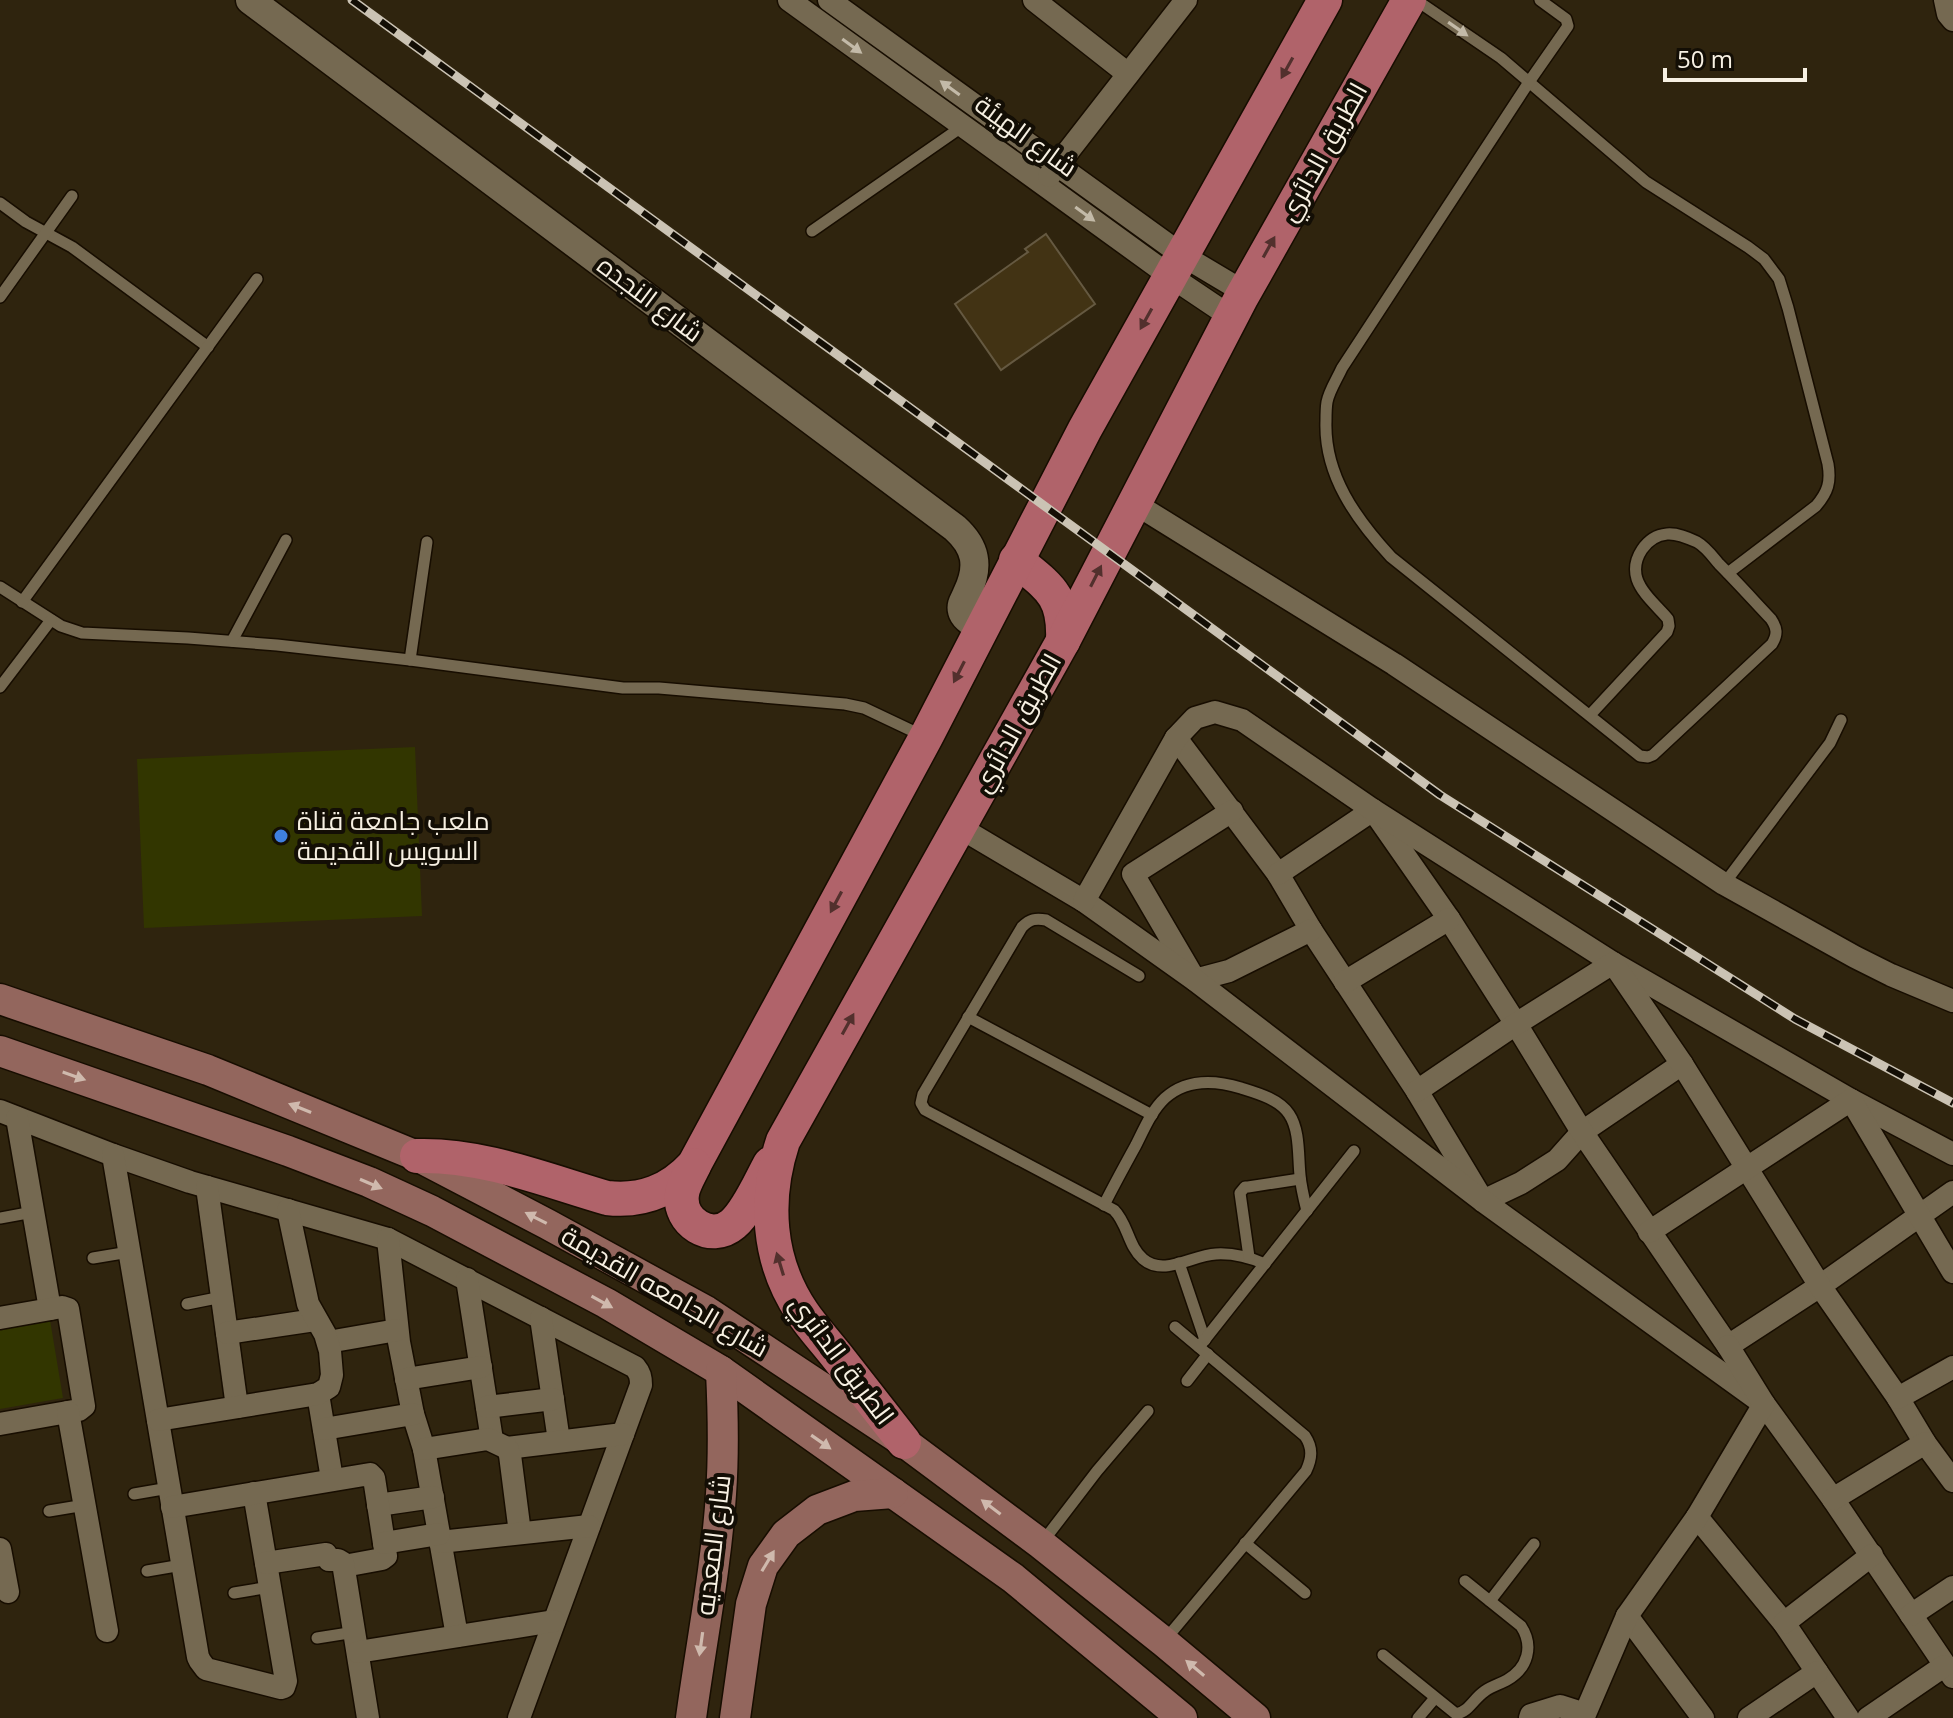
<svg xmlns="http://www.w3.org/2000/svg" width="1953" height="1718" viewBox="0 0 1953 1718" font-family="'Open Sans',Cairo,sans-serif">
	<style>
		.green { fill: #323600 }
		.building { fill: #423314; stroke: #655941; stroke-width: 2 }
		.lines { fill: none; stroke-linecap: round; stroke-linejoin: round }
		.service-casing { stroke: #170d00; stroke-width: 14 }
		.minor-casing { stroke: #170d00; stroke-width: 25 }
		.tertiary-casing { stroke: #170d00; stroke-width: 31 }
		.secondary-casing { stroke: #170d00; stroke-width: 33 }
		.primary-casing { stroke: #170d00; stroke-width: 37 }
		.service { stroke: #756951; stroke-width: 11 }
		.minor { stroke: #756951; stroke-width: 22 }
		.tertiary { stroke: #756951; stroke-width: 28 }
		.secondary { stroke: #93665d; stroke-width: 30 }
		.primary { stroke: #b0636a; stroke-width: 34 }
		.rail-casing { stroke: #cbc3b4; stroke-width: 9 }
		.rail { stroke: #130e05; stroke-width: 6; stroke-dasharray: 18; stroke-linecap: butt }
		.oneway { fill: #c3baa8 }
		.oneway2 { fill: #52302d }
		.oneway3 { fill: #cfb9ad }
		.shop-dot { fill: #3f7fe0; stroke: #130e05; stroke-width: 3 }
		.labels { text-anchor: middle; stroke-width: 8; stroke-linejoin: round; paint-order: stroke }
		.street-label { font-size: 26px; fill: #f7f0e2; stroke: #130e05 }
		.poi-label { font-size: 26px; fill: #f7f0e2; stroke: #130e05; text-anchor: start }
	</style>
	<rect width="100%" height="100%" fill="#2f240e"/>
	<g class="green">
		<polygon points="415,747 422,916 144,928 137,759"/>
		<polygon points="50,1320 63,1398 0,1409 0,1329"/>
	</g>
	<polygon class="building" points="1046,234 1095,304 1001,370 955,304 1028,252 1025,249"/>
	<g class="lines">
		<defs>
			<g id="service">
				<path d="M1416,0L1501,58L1646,182L1748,247L1764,259L1779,279L1788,308L1828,464C1831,482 1828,492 1816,506L1728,573"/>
				<path d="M1540,0L1566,19L1568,26L1529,82L1342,368C1337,379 1329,391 1327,402C1326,408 1326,415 1326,421C1324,475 1356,519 1391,557L1640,756L1648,757L1653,755L1772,644C1778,634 1777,628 1771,619C1754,601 1737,582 1719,564C1713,557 1706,547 1697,542C1688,538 1677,533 1667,534C1646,536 1631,559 1637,579C1642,594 1658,607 1668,619L1669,626L1667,632L1590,715"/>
				<polyline points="0,203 26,222 72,247 208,347"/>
				<polyline points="812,231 963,126"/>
				<polyline points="0,297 72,196"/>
				<polyline points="0,587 61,626 82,633 188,638 277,645 410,660 623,688 659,688 845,704 864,708 921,735"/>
				<polyline points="22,602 257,279"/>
				<polyline points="232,641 286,540"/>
				<polyline points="410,660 427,542"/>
				<polyline points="0,687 51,620"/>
				<polyline points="1724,884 1830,743 1841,720"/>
				<path d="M1139,976L1046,920C1036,918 1030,919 1022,927L923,1094L921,1103L925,1110L1114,1210C1128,1224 1128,1246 1143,1259C1164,1277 1192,1255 1216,1254C1234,1253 1249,1257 1265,1264"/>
				<polyline points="968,1017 1152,1115"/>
				<path d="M1104,1205C1114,1185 1125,1165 1136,1145C1144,1129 1152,1110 1165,1098C1186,1079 1215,1080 1241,1088C1257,1093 1279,1099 1289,1114C1300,1130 1298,1156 1300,1175C1301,1187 1304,1199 1307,1211"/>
				<polyline points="0,1218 33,1212"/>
				<polyline points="1249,1257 1240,1193 1245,1187 1248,1187 1300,1179"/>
				<polyline points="93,1258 129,1252"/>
				<polyline points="1179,1263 1205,1340"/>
				<polyline points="187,1304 222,1297"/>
				<polyline points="1199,1347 1354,1151"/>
				<polyline points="1187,1381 1208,1354"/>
				<polyline points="134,1494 169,1488"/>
				<polyline points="49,1511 85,1505"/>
				<polyline points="1245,1543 1305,1593"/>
				<polyline points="1041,1544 1097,1471 1148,1411"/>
				<polyline points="147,1571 182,1565"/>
				<polyline points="234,1593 270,1587"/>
				<polyline points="1490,1601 1534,1544"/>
				<polyline points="317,1638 355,1632"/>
				<path d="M1165,1640L1306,1471C1312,1458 1313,1448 1305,1436L1175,1327"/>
				<path d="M1383,1655L1456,1714C1469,1712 1474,1698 1485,1691C1492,1686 1500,1684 1507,1680C1528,1668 1534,1646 1521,1626L1465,1581"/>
				<polyline points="1418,1718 1435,1698"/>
			</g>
			<g id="minor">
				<polyline points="789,0 1170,276 1231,317"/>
				<polyline points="829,0 1182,255 1244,292"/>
				<polyline points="1034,0 1128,74"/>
				<polyline points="1945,0 1948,14 1953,20"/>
				<polyline points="1049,176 1186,0"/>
				<polyline points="1134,503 1394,664 1724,884 1855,957 1891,975 1953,1001"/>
				<polyline points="1176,738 1278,874 1311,930 1417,1091 1483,1201 1521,1183 1557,1160 1582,1132 1682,1064"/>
				<polyline points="1232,811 1133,874 1195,980 1229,971 1311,930"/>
				<polyline points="959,827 1084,901 1195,980 1483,1201 1764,1404 1833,1499 1953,1677"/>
				<polyline points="1278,874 1373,810 1449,919 1516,1024 1582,1132 1728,1346 1820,1286 1953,1192"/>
				<polyline points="1084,901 1176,738 1195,718 1215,712 1242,720 1373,810 1613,963 1851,1100 1953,1154"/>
				<polyline points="1345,982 1449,919"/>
				<polyline points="1417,1091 1516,1024 1613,963 1682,1064 1820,1286 1898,1398 1925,1443 1953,1481"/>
				<path d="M0,1111L113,1155L190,1182L388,1239L635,1367C640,1373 641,1377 641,1385L519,1718"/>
				<polyline points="17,1118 50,1309"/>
				<polyline points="113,1155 198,1657 200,1661 206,1669 281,1688 284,1687 286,1681 254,1493"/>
				<polyline points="207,1187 237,1407"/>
				<polyline points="1649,1232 1851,1100 1953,1272"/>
				<polyline points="388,1239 399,1342 413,1414 424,1449 457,1636"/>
				<polyline points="467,1279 492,1440"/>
				<polyline points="0,1318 62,1307 68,1309 84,1406 79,1410 0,1424"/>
				<polyline points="541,1318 559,1441"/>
				<polyline points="227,1333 315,1320"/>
				<polyline points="328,1342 397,1330"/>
				<polyline points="406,1379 481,1367"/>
				<polyline points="318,1394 332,1479"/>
				<polyline points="1898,1398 1953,1367"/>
				<polyline points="487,1407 553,1399"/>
				<polyline points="68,1412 107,1631"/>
				<polyline points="158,1420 318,1394 329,1387 332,1375 330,1351 325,1334 308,1304 288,1210"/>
				<polyline points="324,1429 413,1414"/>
				<polyline points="507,1448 623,1434"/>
				<polyline points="424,1449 488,1439 507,1448 510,1455 520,1533"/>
				<polyline points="1833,1499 1925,1443"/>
				<polyline points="378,1505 433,1497"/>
				<polyline points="172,1507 370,1474 374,1478 386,1556 382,1559 344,1566"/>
				<polyline points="1697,1517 1784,1623 1848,1718"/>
				<polyline points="440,1542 589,1526"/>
				<polyline points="384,1543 439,1534"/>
				<polyline points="0,1549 8,1592"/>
				<polyline points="266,1563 326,1554 329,1560 338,1560 343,1563 368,1718"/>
				<polyline points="1911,1615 1953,1587"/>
				<polyline points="1627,1616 1703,1718"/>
				<polyline points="1784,1623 1872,1555"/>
				<polyline points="358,1652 554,1621"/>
				<polyline points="1530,1718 1531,1715 1560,1706 1585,1714 1627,1616 1697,1517 1764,1404 1728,1346"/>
				<polyline points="1749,1718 1817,1672"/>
				<polyline points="1868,1718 1944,1666"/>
			</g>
			<path id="tertiary" d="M250,0L955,528C976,547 980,566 967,593C965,599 960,604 962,611C964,619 975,624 981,629"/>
			<g id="secondary">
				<polyline points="0,999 208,1070 417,1156 547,1224 706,1311 904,1442 1041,1544 1164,1642 1255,1718"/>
				<polyline points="0,1051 288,1151 369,1182 432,1211 606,1303 721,1371 1013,1578 1182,1718"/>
				<path d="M691,1718C701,1644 716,1569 721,1494C724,1453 723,1412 721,1371"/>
				<polyline points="735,1718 751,1604 763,1566 786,1534 817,1510 854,1496 893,1493"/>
			</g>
			<g id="primary">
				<path d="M1016,560C1049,587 1065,595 1063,641"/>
				<path d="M417,1156C482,1154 545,1180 607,1198C642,1202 670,1191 694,1165L926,737L1085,429L1325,0"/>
				<path d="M694,1165C690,1174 683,1185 682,1194C678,1222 711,1243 733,1224C748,1211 760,1182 770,1164"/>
				<path d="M904,1442C881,1413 859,1384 836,1355C825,1341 812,1327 802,1312C767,1260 764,1199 783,1141L1063,641L1241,298L1409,0"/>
			</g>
		</defs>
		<use href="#service" class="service-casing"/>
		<use href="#minor" class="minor-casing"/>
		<use href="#tertiary" class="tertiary-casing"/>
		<use href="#secondary" class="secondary-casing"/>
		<use href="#primary" class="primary-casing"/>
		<use href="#service" class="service"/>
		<use href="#minor" class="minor"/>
		<use href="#tertiary" class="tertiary"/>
		<use href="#secondary" class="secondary"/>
		<use href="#primary" class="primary"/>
		<defs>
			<polyline id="rail" points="352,0 1440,795 1795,1019 1953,1103"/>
		</defs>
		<use href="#rail" class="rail-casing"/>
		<use href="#rail" class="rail"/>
	</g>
	<defs><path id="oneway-solid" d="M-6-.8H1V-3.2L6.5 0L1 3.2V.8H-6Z" transform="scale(2)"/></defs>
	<g class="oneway">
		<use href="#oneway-solid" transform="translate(1458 29) rotate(35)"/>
		<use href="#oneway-solid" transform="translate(852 46) rotate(36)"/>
		<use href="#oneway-solid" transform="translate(950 88) rotate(-144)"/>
		<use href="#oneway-solid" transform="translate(1085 214) rotate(36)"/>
	</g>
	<g class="oneway2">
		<use href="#oneway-solid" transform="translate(1287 68) rotate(119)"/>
		<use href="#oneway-solid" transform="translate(1269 247) rotate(-61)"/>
		<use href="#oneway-solid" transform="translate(1146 319) rotate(119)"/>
		<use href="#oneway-solid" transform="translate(1096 576) rotate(-63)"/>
		<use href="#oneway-solid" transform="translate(959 672) rotate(117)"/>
		<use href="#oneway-solid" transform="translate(836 902) rotate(118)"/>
		<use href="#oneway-solid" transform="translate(848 1024) rotate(-61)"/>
		<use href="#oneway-solid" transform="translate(780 1264) rotate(-107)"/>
	</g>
	<g class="oneway3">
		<use href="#oneway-solid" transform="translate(74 1076) rotate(19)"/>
		<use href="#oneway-solid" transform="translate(300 1108) rotate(-158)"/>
		<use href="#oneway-solid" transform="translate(371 1184) rotate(23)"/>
		<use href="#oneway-solid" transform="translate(536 1218) rotate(-153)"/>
		<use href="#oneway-solid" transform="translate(602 1302) rotate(29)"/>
		<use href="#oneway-solid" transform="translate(821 1442) rotate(35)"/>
		<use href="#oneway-solid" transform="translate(991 1507) rotate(-143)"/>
		<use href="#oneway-solid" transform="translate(768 1561) rotate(-59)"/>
		<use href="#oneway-solid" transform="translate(701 1644) rotate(98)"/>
		<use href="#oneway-solid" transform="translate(1195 1668) rotate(-140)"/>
	</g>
	<circle class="shop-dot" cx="281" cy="836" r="8"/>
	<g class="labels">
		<g class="street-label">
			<text transform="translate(1026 136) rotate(36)" y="9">شارع الهيئة</text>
			<text transform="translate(1323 152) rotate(-61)" y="9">الطريق الدائري</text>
			<text transform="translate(650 299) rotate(37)" y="9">شارع النجده</text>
			<text transform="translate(1017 723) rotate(-61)" y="9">الطريق الدائري</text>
			<text transform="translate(665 1292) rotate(30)" y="9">شارع الجامعه القديمة</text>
			<text transform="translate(842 1360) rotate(53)" y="9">الطريق الدائري</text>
			<text transform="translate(713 1545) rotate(-83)" y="9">شارع المعديه</text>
		</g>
		<g class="poi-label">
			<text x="297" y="830">ملعب جامعة قناة<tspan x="297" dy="30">السويس القديمة</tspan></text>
		</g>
	</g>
	<path d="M1665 68v12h140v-12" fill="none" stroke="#f7f0e2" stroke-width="4"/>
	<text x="1677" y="68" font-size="24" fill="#f7f0e2" stroke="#130e05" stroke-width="6" paint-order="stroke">50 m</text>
</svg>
